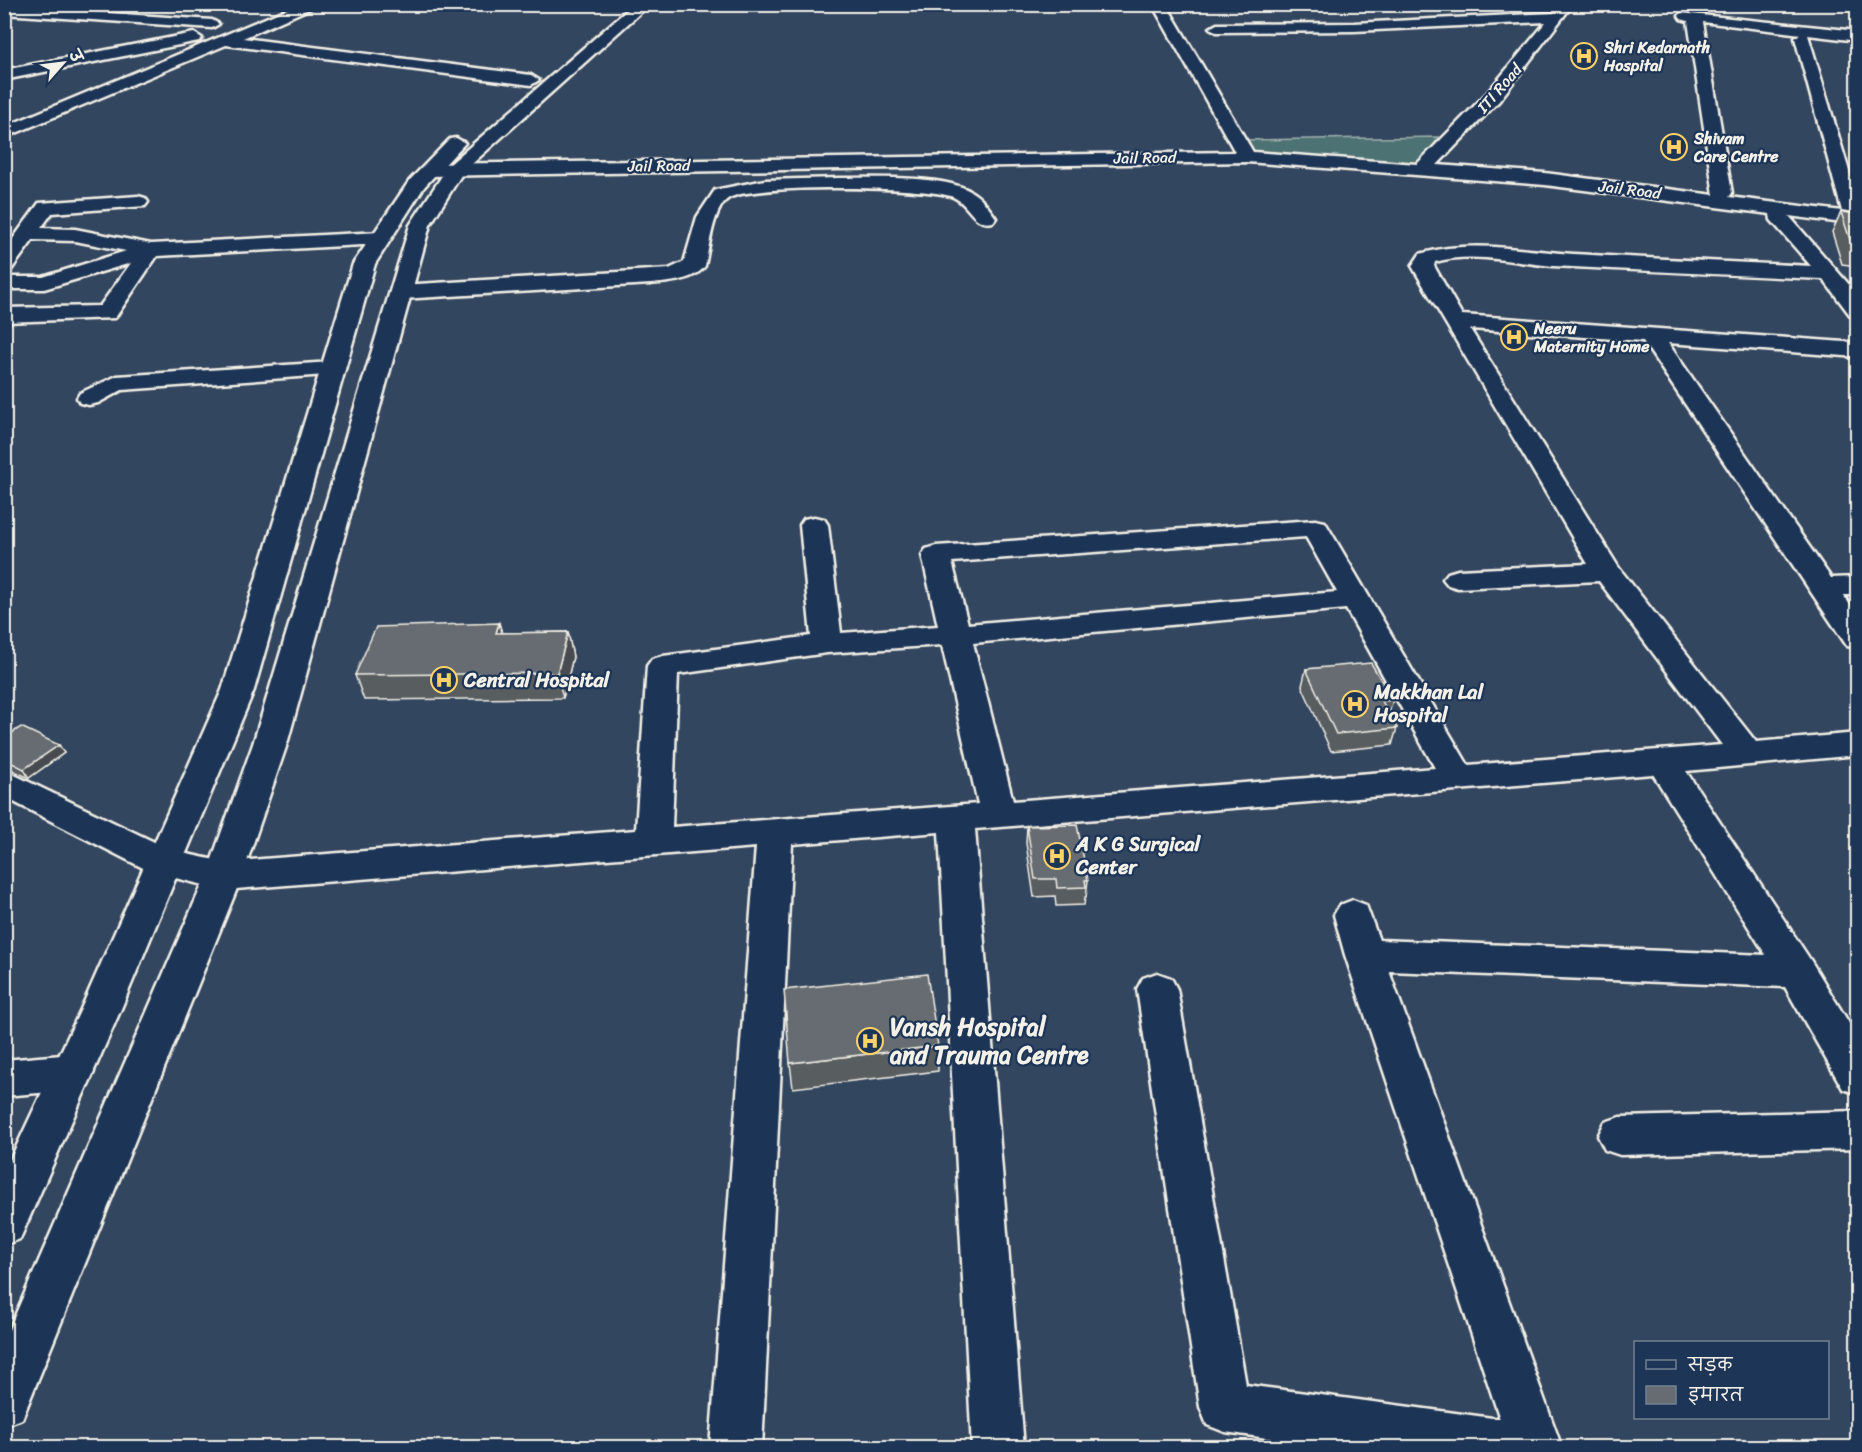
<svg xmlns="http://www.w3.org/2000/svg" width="1862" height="1452" viewBox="0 0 1862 1452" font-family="Sriracha,'Playpen Sans Deva',sans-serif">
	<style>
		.green { fill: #4e7273; stroke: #a1b2ae; stroke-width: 1.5 }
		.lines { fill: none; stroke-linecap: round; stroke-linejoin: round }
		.minor-casing { stroke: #f4f1e8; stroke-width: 5 }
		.major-casing { stroke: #f4f1e8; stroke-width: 5 }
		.minor { fill: #1d3557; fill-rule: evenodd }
		.major { fill: #1d3557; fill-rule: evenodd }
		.wall { fill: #585d61; stroke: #f4f1e8; stroke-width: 1.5 }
		.shaded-wall { fill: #474c4f; stroke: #f4f1e8; stroke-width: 1.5 }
		.building { fill: #666c71; stroke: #f4f1e8; stroke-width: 1.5 }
		.labels { text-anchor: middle; stroke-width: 4.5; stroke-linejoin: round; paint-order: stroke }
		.far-poi-label { font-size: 16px; font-weight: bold; fill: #f4f1e8; stroke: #1d3557; text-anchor: start }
		.far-street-label { font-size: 16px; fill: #f4f1e8; stroke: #1d3557 }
		.poi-label { font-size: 20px; font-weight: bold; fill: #f4f1e8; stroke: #1d3557; text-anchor: start }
		.near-poi-label { font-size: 24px; font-weight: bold; fill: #f4f1e8; stroke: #1d3557; text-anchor: start }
	</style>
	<rect width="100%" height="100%" fill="#33465f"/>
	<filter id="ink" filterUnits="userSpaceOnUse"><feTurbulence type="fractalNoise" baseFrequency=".0167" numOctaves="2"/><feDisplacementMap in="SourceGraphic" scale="12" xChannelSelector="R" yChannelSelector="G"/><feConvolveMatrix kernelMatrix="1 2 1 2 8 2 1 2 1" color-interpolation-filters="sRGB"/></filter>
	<g filter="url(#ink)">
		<polygon class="green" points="1439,137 1422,163 1248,153 1238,140"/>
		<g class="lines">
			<defs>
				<g id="minor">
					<polygon points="299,4 320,4 243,38 531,75 539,80 531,85 226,45 4,138 4,127"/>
					<path d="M1152,4H1166L1253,152L1417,164L1487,93L1546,22L1354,31L1217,32L1210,28L1217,24L1354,23L1554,13L1561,4H1573L1499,101L1437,165L1545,173L1714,195L1688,21L1681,19L1679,16L1681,13L1858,31V41L1808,35L1858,201V225L1789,216L1858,295V317L1850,315L1823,279C1733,275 1643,271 1553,266C1515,263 1473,251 1435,262L1434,266L1462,315L1858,343V357L1668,343L1831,578L1858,577V595H1843L1858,616V648L1847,646L1643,341L1470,329L1619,568L1756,742L1858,733V755L1686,771L1811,961L1858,1038V1094L1843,1089L1785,987L1389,971L1562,1448H1336L1225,1432L1207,1425L1200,1407L1137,989L1143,978L1157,973L1171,978L1177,989L1246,1385L1500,1419L1345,955L1334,915L1340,905L1353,900L1366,905L1379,940L1766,955L1653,774L975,829L1024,1448H972L939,832L792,844L762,1448H710L756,847L224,890L151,872L4,797V770L173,851L224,862L636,830L647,666L652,659L663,656L811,636L800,525L804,519L814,517L824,519L828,525L841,633L938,626L922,555L926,549L936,546L1315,520L1325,522L1468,765L1722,745L1599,581L1458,588L1448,585L1443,579L1448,573L1458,570L1588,564L1412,266L1420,254C1471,239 1522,251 1574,254C1653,259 1732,262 1811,266L1771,220L1770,214L1545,185L1247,162L429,176L420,170L429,164L1235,152ZM1703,22L1801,34L1795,38L1842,211L1729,197L1732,193ZM1306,537L1337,592L968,624L952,562ZM1346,609L1435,768L1013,801L973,643ZM942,645L978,804L672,827L678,674L827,653Z"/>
					<polygon points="4,6 212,20 219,24 212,28 4,14"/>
					<polygon points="194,33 202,38 199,41 4,80 4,70"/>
					<path d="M839,178C870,178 944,175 970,191C981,197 989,208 996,218L993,222C973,227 970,204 953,197C926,186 753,184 729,198C713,207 709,249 705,266C694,281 668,282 651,284L401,299L393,297L390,292L393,287L401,285L669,269L684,262L697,217L715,190L765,180Z"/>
					<polygon points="138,196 145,198 148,202 145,206 52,213 41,228 75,229 151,244 381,232 388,234 391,238 388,242 381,244 157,256 115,318 4,322 4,308 100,306 131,263 44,289 4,289 4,277 43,277 126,251 75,241 33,240 11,270 4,272 4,251 39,203"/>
					<polygon points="332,362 340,364 344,369 340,374 122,390 98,403 89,405 80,403 77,398 80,393 117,376"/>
					<polygon points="73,1054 88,1059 94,1072 88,1085 73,1090 4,1096 4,1060"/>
					<polygon points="1858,1111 1858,1149 1620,1155 1605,1150 1598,1136 1605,1122 1620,1117"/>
				</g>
				<g id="major">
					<polygon points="634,4 650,4 463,172 430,225 287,744 242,876 22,1419 4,1426 4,1341 206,876 253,744 410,225 449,165"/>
					<polygon points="456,138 465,143 424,187 375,264 254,690 121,1009 20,1239 4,1245 4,1173 81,1009 222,690 353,264 410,180 450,139"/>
				</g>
			</defs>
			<use href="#minor" class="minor-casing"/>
			<use href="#major" class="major-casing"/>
			<use href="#minor" class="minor"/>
			<use href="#major" class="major"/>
		</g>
		<g class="wall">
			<polygon points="1841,212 1857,214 1857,266 1842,264 1832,232"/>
			<polygon points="499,623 502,633 568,632 573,657 563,698 364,700 355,675"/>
			<polygon points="1306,669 1393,700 1389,713 1397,728 1392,745 1331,751 1302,686"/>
			<polygon points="4,738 59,745 64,753 29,778 4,766"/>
			<polygon points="1027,826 1088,880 1086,897 1085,897 1084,905 1056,906 1055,896 1034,897 1026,843"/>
			<polygon points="938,1046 938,1071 793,1088 790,1063"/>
		</g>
		<g class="shaded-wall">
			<polygon points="499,623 506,648 496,633"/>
			<polygon points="568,632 573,657 563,698 557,673"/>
			<polygon points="59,745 64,753 29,778 24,769"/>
		</g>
		<g class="building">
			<polygon points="1841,212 1857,214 1857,244 1851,243"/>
			<polygon points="499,623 496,633 568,632 557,673 355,675 376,627"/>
			<polygon points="1371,663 1393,700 1382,701 1397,728 1336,734 1306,669"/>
			<polygon points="21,727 59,745 24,769 4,759 4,738"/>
			<polygon points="1077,825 1088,880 1085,880 1086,887 1057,888 1056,879 1035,879 1027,826"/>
			<polygon points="927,974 938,1046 790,1063 784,990"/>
		</g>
	</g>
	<defs>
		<symbol id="hospital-ring" viewBox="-11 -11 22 22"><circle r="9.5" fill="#1d3557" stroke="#ffd166" stroke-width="1.5"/><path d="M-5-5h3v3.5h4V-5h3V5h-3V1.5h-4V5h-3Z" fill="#ffd166"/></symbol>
	</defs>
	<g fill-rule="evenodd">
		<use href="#hospital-ring" x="1569" y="41" width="30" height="30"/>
		<use href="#hospital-ring" x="1659" y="132" width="30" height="30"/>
		<use href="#hospital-ring" x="1499" y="322" width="30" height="30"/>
		<use href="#hospital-ring" x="429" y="665" width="30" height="30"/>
		<use href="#hospital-ring" x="1340" y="689" width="30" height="30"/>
		<use href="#hospital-ring" x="1042" y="841" width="30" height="30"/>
		<use href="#hospital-ring" x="855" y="1026" width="30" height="30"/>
	</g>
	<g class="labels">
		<g class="far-poi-label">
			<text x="1604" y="53">Shri Kedarnath<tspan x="1604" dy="18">Hospital</tspan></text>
			<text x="1694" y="144">Shivam<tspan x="1694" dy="18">Care Centre</tspan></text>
			<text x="1534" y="334">Neeru<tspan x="1534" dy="18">Maternity Home</tspan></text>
		</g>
		<g class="far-street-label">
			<text transform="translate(1499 88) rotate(-49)" y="6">ITI Road</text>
			<text transform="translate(1145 157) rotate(-1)" y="6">Jail Road</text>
			<text transform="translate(659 165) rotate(-1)" y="6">Jail Road</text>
			<text transform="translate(1630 189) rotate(7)" y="6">Jail Road</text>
		</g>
		<g class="poi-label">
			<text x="464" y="687">Central Hospital</text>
			<text x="1374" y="699">Makkhan Lal<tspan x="1374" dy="23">Hospital</tspan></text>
			<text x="1076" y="851">A K G Surgical<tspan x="1076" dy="23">Center</tspan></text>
		</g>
		<g class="near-poi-label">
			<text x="890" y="1035">Vansh Hospital<tspan x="890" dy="28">and Trauma Centre</tspan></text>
		</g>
	</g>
	<rect width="1862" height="1452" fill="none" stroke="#1d3557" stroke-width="24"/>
	<rect x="12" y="12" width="1838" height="1428" fill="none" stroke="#f4f1e8" stroke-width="2" filter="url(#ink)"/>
	<rect x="1634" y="1341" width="195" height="78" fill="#1d3557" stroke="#738091" stroke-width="1.5"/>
	<rect x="1646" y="1360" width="30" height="9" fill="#1d3557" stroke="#738091" stroke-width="1.5"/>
	<text x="1688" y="1371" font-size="18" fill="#f4f1e8">सड़क</text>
	<rect x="1646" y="1386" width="30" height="18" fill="#666c71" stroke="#738091" stroke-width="1.5"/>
	<text x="1688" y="1401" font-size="18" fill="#f4f1e8">इमारत</text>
	<g transform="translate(63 63) rotate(62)" stroke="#1d3557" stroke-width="4.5" paint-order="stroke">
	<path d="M0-4.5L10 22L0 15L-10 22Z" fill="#f4f1e8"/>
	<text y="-9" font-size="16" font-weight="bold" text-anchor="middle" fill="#f4f1e8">उ</text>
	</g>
</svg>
